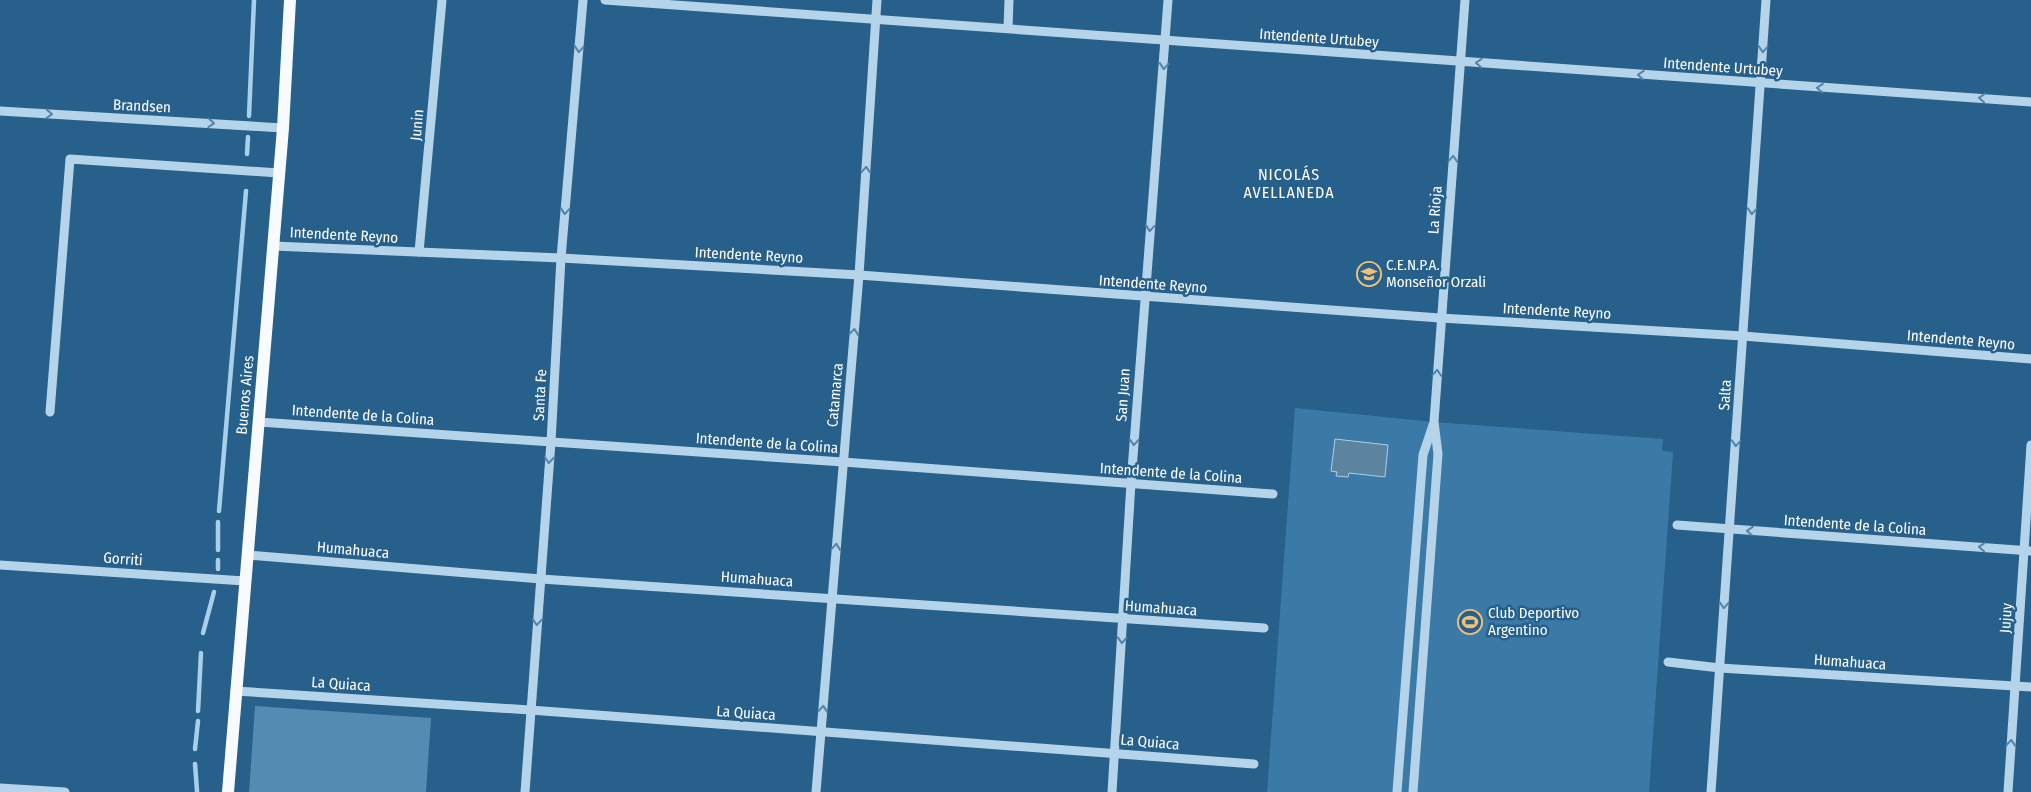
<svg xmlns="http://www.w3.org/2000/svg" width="2031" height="792" viewBox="0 0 2031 792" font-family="'Fira Sans Condensed',sans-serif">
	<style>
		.green { fill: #3b7aa7 }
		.water { fill: #5c83a0; stroke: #a9d0ea }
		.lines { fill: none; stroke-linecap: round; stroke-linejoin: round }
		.stream { stroke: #a9d0ea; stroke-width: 4.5 }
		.building { fill: #538bb3 }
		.minor { stroke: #b5d4ea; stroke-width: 9 }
		.major { stroke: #f8fbfe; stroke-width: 12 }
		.oneway { stroke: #5283a8 }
		.labels { text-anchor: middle; stroke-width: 5; stroke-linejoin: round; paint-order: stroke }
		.street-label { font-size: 15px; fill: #fff; stroke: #27608b }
		.poi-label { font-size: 15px; fill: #fff; stroke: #27608b; text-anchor: start }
		.neighbourhood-label { font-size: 16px; letter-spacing: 1px; fill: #fff; stroke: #27608b }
	</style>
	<rect width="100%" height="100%" fill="#27608b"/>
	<polygon class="green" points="1295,408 1434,422 1663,439 1662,451 1673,452 1649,792 1267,792"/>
	<polygon class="water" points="1335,439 1388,445 1385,477 1349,473 1348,477 1336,476 1337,472 1331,471"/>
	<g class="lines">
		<g class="stream">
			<polyline points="249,116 254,0"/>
			<polyline points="247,154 248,137"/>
			<polyline points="219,511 246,191"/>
			<polyline points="218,522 218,550"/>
			<polyline points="218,569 218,560"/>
			<polyline points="203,633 214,592"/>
			<polyline points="198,711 201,653"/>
			<polyline points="195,749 198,721"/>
			<polyline points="195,764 197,791"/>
		</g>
	</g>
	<polygon class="building" points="255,706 431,718 426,792 249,792"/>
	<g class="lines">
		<g class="minor">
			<polyline points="605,0 2031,102"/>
			<polyline points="1008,28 1009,0"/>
			<polyline points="0,111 283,128"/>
			<polyline points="273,246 561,258 859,275 1440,318 1743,336 2031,359"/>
			<polyline points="419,252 442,0"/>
			<polyline points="50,412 70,159 279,173"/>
			<polyline points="259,422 843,462 1273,494"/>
			<polyline points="1677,525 2031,551"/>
			<polyline points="247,555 541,579 1264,628"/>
			<polyline points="0,565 245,581"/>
			<polyline points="1668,662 1720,668 2031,687"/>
			<polyline points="235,691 530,710 1254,764"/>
			<polyline points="0,788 65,792"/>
			<polyline points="525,792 551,442 561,258 583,0"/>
			<polyline points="816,792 859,275 877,0"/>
			<polyline points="1112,792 1131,483 1168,0"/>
			<polyline points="1397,792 1423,455 1433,425"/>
			<polyline points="1413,792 1438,454 1434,422 1465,0"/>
			<polyline points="1711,792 1766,0"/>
			<polyline points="2008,792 2031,445"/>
		</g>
		<polyline class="major" points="228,792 283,128 290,0"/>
	</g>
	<defs><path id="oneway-chevron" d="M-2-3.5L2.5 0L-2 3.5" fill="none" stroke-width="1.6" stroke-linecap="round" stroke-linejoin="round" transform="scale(1.25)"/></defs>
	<g class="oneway">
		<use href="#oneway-chevron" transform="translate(579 49) rotate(95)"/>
		<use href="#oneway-chevron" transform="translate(1763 49) rotate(94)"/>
		<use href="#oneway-chevron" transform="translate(1479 63) rotate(-176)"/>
		<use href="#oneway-chevron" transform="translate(1164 66) rotate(95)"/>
		<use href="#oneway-chevron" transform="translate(1641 75) rotate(-176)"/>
		<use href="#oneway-chevron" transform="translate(1820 88) rotate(-176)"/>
		<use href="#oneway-chevron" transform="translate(1982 98) rotate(-176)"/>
		<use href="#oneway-chevron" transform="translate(49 114) rotate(3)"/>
		<use href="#oneway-chevron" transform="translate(211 123) rotate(3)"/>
		<use href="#oneway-chevron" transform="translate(1453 159) rotate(-86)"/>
		<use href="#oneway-chevron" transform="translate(866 170) rotate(-86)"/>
		<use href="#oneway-chevron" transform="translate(565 211) rotate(95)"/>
		<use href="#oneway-chevron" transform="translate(1752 211) rotate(94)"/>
		<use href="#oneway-chevron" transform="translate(1150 228) rotate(95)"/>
		<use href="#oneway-chevron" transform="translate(854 332) rotate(-85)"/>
		<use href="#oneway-chevron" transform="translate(1437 373) rotate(-86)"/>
		<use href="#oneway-chevron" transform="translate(1134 442) rotate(94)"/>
		<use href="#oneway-chevron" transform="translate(1736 443) rotate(94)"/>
		<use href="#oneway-chevron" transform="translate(549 460) rotate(94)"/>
		<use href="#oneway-chevron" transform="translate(1750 531) rotate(-176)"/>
		<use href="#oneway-chevron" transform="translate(836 547) rotate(-85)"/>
		<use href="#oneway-chevron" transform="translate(1982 547) rotate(-176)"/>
		<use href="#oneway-chevron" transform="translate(1724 605) rotate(94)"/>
		<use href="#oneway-chevron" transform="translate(537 622) rotate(94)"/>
		<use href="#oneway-chevron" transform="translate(1122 640) rotate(93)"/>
		<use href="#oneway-chevron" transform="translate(823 709) rotate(-85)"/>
		<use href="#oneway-chevron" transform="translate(2011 743) rotate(-86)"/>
	</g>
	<defs>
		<symbol id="school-ring" viewBox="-11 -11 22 22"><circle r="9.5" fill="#27608b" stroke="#f2bf7a" stroke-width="1.5"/><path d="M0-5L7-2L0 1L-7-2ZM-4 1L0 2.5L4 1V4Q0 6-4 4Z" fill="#f2bf7a"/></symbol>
		<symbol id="stadium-ring" viewBox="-11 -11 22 22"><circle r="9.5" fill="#27608b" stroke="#f2bf7a" stroke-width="1.5"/><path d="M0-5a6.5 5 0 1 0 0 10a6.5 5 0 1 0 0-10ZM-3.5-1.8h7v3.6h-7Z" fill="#f2bf7a"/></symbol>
	</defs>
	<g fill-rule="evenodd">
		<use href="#school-ring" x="1355" y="260" width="28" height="28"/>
		<use href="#stadium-ring" x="1456" y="608" width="28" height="28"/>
	</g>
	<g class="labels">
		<g class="street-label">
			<text transform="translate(1319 38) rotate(4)" y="5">Intendente Urtubey</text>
			<text transform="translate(1723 67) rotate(4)" y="5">Intendente Urtubey</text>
			<text transform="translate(142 106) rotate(3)" y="5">Brandsen</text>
			<text transform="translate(417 125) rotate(-85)" y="5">Junin</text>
			<text transform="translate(1435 210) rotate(-86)" y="5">La Rioja</text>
			<text transform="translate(344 235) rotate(3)" y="5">Intendente Reyno</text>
			<text transform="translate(749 255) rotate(3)" y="5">Intendente Reyno</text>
			<text transform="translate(1153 284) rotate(4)" y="5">Intendente Reyno</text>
			<text transform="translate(1557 311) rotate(3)" y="5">Intendente Reyno</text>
			<text transform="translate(1961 340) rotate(5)" y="5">Intendente Reyno</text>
			<text transform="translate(245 395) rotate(-85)" y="5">Buenos Aires</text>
			<text transform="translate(540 395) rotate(-87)" y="5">Santa Fe</text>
			<text transform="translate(835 395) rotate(-85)" y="5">Catamarca</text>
			<text transform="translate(1123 395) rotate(-86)" y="5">San Juan</text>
			<text transform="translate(1725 395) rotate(-86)" y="5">Salta</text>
			<text transform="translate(363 415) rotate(4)" y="5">Intendente de la Colina</text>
			<text transform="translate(767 443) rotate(4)" y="5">Intendente de la Colina</text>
			<text transform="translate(1171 473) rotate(4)" y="5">Intendente de la Colina</text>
			<text transform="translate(1855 525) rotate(4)" y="5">Intendente de la Colina</text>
			<text transform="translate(353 550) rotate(5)" y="5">Humahuaca</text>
			<text transform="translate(123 559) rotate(4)" y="5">Gorriti</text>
			<text transform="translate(757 579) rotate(4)" y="5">Humahuaca</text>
			<text transform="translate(1161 608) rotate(4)" y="5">Humahuaca</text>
			<text transform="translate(2006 618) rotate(-86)" y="5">Jujuy</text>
			<text transform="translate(1850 662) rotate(4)" y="5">Humahuaca</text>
			<text transform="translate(341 684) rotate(4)" y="5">La Quiaca</text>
			<text transform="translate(746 713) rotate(4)" y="5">La Quiaca</text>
			<text transform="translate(1150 742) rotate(5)" y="5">La Quiaca</text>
		</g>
		<g class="poi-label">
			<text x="1386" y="270">C.E.N.P.A.<tspan x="1386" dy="17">Monseñor Orzali</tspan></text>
			<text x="1488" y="618">Club Deportivo<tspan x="1488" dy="17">Argentino</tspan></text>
		</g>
		<g class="neighbourhood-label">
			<text x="1289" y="180">NICOLÁS<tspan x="1289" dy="18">AVELLANEDA</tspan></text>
		</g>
	</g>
</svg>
